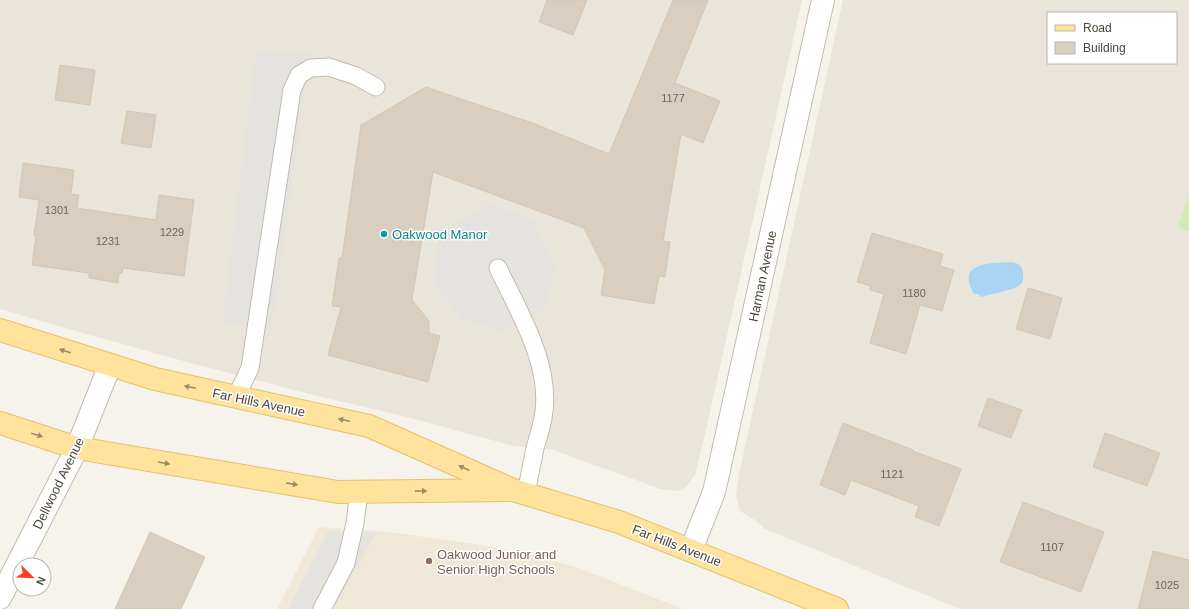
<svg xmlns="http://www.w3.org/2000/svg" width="1189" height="609" viewBox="0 0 1189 609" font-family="Arial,sans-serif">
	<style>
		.residential { fill: #eae5da; fill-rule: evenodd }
		.education { fill: #efe8d6 }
		.green { fill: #d2eab5 }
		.parking { fill: #e5e3e0 }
		.water { fill: #a9d4f2 }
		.building { fill: #d8cfc1; stroke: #d3c7b4 }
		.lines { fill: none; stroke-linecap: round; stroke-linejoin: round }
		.lane-casing { stroke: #c2bbae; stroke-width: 19 }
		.street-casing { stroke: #c2bbae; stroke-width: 24 }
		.primary-casing { stroke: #e6c16a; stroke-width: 24 }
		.lane { stroke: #fff; stroke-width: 17 }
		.street { stroke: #fff; stroke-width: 22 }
		.primary { stroke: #ffe39c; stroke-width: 22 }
		.oneway { fill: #9c8c66 }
		.culture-dot { fill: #0f9aa8; stroke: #fff; stroke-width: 1.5 }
		.education-dot { fill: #8d6e63; stroke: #fff; stroke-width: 1.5 }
		.labels { text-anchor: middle; stroke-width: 3; stroke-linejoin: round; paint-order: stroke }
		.number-label { font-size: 11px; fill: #6e675b }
		.culture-label { font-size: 13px; fill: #0d838f; stroke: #fff; text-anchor: start }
		.street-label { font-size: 13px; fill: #4b4439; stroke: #fff }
		.education-label { font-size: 13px; fill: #785e54; stroke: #fff; text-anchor: start }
	</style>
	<rect width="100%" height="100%" fill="#f6f3ec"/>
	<g class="residential">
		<polygon points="0,0 802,0 705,434 695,475 686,487 679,491 659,489 639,481 550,449 514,446 407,417 314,395 194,364 79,332 0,309"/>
		<path d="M843,0H1189V609H960L765,529L755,520L740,511L736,497L739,474ZM1048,13H1176V63H1048Z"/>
	</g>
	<polygon class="education" points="319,527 389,532 475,544 533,555 579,568 683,609 277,609"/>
	<polygon class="green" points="1189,193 1189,231 1178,227"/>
	<g class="parking">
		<polygon points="256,51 311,52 271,330 222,322"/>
		<polygon points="489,203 534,220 556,265 545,307 503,332 462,319 433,282 439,232"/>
		<polygon points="328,531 376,533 333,609 288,609"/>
	</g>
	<path class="water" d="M1012,262C1018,263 1022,266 1023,272C1023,276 1024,281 1021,284C1014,291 990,294 981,297L978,294H974C955,262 991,263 1012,262Z"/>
	<g class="building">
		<polygon points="547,0 587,0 573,35 539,22"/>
		<polygon points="673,0 708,0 675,83 720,101 703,143 681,134 663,241 670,242 665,277 659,276 654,304 601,295 605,270 584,228 433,172 412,300 429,321 429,333 440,336 428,382 328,355 341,307 332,306 339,258 342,258 361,125 426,87 535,124 609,154"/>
		<polygon points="60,65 95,70 90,105 55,100"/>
		<polygon points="127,111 156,115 151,148 121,143"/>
		<polygon points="23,163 74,170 71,194 79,195 77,208 156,220 159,195 194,200 184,276 123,268 122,273 119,273 118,283 89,278 89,273 32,265 36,236 34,235 39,200 19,197"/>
		<polygon points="872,233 943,254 940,266 954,270 942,311 920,305 906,354 870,343 884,294 870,290 871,286 857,282"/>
		<polygon points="1028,288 1062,298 1050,339 1016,329"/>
		<polygon points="988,398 1022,410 1011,438 978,426"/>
		<polygon points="843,423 913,450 913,451 961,469 939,526 915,517 919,506 851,480 845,495 820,485"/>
		<polygon points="1105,433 1160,453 1147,486 1093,467"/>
		<polygon points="1023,502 1104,532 1081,592 1000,562"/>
		<polygon points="150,532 205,557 181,609 115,609"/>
		<polygon points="1153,551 1189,560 1189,609 1138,609"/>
	</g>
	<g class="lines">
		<defs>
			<g id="lane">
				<path d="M498,268C519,312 553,367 543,418C541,428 538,438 535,448C532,463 529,478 526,493"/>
				<polyline points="236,397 250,368 292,90 299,75 311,68 329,67 356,76 376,87"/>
				<polyline points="322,609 346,563 355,523 359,491"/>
			</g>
			<g id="street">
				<polyline points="691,550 714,492 823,0"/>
				<polyline points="0,598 77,448 110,365"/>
			</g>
			<g id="primary">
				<polyline points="0,330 155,379 369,426 513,490 619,522 837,609"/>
				<polyline points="0,423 77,448 338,492 506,490"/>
			</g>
		</defs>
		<use href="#lane" class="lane-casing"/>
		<use href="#street" class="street-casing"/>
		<use href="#primary" class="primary-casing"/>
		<use href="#lane" class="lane"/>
		<use href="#street" class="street"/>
		<use href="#primary" class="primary"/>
	</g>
	<defs><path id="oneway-solid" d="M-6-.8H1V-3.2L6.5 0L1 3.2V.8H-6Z"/></defs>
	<g class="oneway">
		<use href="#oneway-solid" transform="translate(65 351) rotate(-163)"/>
		<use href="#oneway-solid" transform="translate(190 387) rotate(-168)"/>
		<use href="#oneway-solid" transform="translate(344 420) rotate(-168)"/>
		<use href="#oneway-solid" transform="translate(37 435) rotate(18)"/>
		<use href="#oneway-solid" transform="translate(164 463) rotate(10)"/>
		<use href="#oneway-solid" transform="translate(464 468) rotate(-156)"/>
		<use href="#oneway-solid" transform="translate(292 484) rotate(9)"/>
		<use href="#oneway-solid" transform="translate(421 491) rotate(-1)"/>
	</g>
	<circle class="culture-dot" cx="384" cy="234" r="4"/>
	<circle class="education-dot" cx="429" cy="561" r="4"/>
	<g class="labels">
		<g class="number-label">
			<text x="673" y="102">1177</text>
			<text x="57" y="214">1301</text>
			<text x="172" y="236">1229</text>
			<text x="108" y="245">1231</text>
			<text x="914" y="297">1180</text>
			<text x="892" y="478">1121</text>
			<text x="1052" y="551">1107</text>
			<text x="1167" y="589">1025</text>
		</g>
		<g class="culture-label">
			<text x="392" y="239">Oakwood Manor</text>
		</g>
		<g class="street-label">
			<text transform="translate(762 276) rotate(-78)" y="5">Harman Avenue</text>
			<text transform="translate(259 402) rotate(12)" y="5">Far Hills Avenue</text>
			<text transform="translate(58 483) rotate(-64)" y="5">Dellwood Avenue</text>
			<text transform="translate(677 545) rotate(21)" y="5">Far Hills Avenue</text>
		</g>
		<g class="education-label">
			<text x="437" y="559">Oakwood Junior and<tspan x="437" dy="15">Senior High Schools</tspan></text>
		</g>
	</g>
	<rect x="1047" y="12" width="130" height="52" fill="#ffffff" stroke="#b7b4b0"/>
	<rect x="1055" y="25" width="20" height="6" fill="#ffe39c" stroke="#b7b4b0"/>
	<text x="1083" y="32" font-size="12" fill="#4b4439">Road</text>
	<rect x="1055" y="42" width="20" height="12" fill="#d8cfc1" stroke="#b7b4b0"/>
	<text x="1083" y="52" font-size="12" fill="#4b4439">Building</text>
	<g transform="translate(32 577) rotate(113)"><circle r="19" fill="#ffffff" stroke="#b7b4b0"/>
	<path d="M0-3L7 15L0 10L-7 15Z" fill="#fc3f1d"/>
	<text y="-6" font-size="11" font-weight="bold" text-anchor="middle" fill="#4b4439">N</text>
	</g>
</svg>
